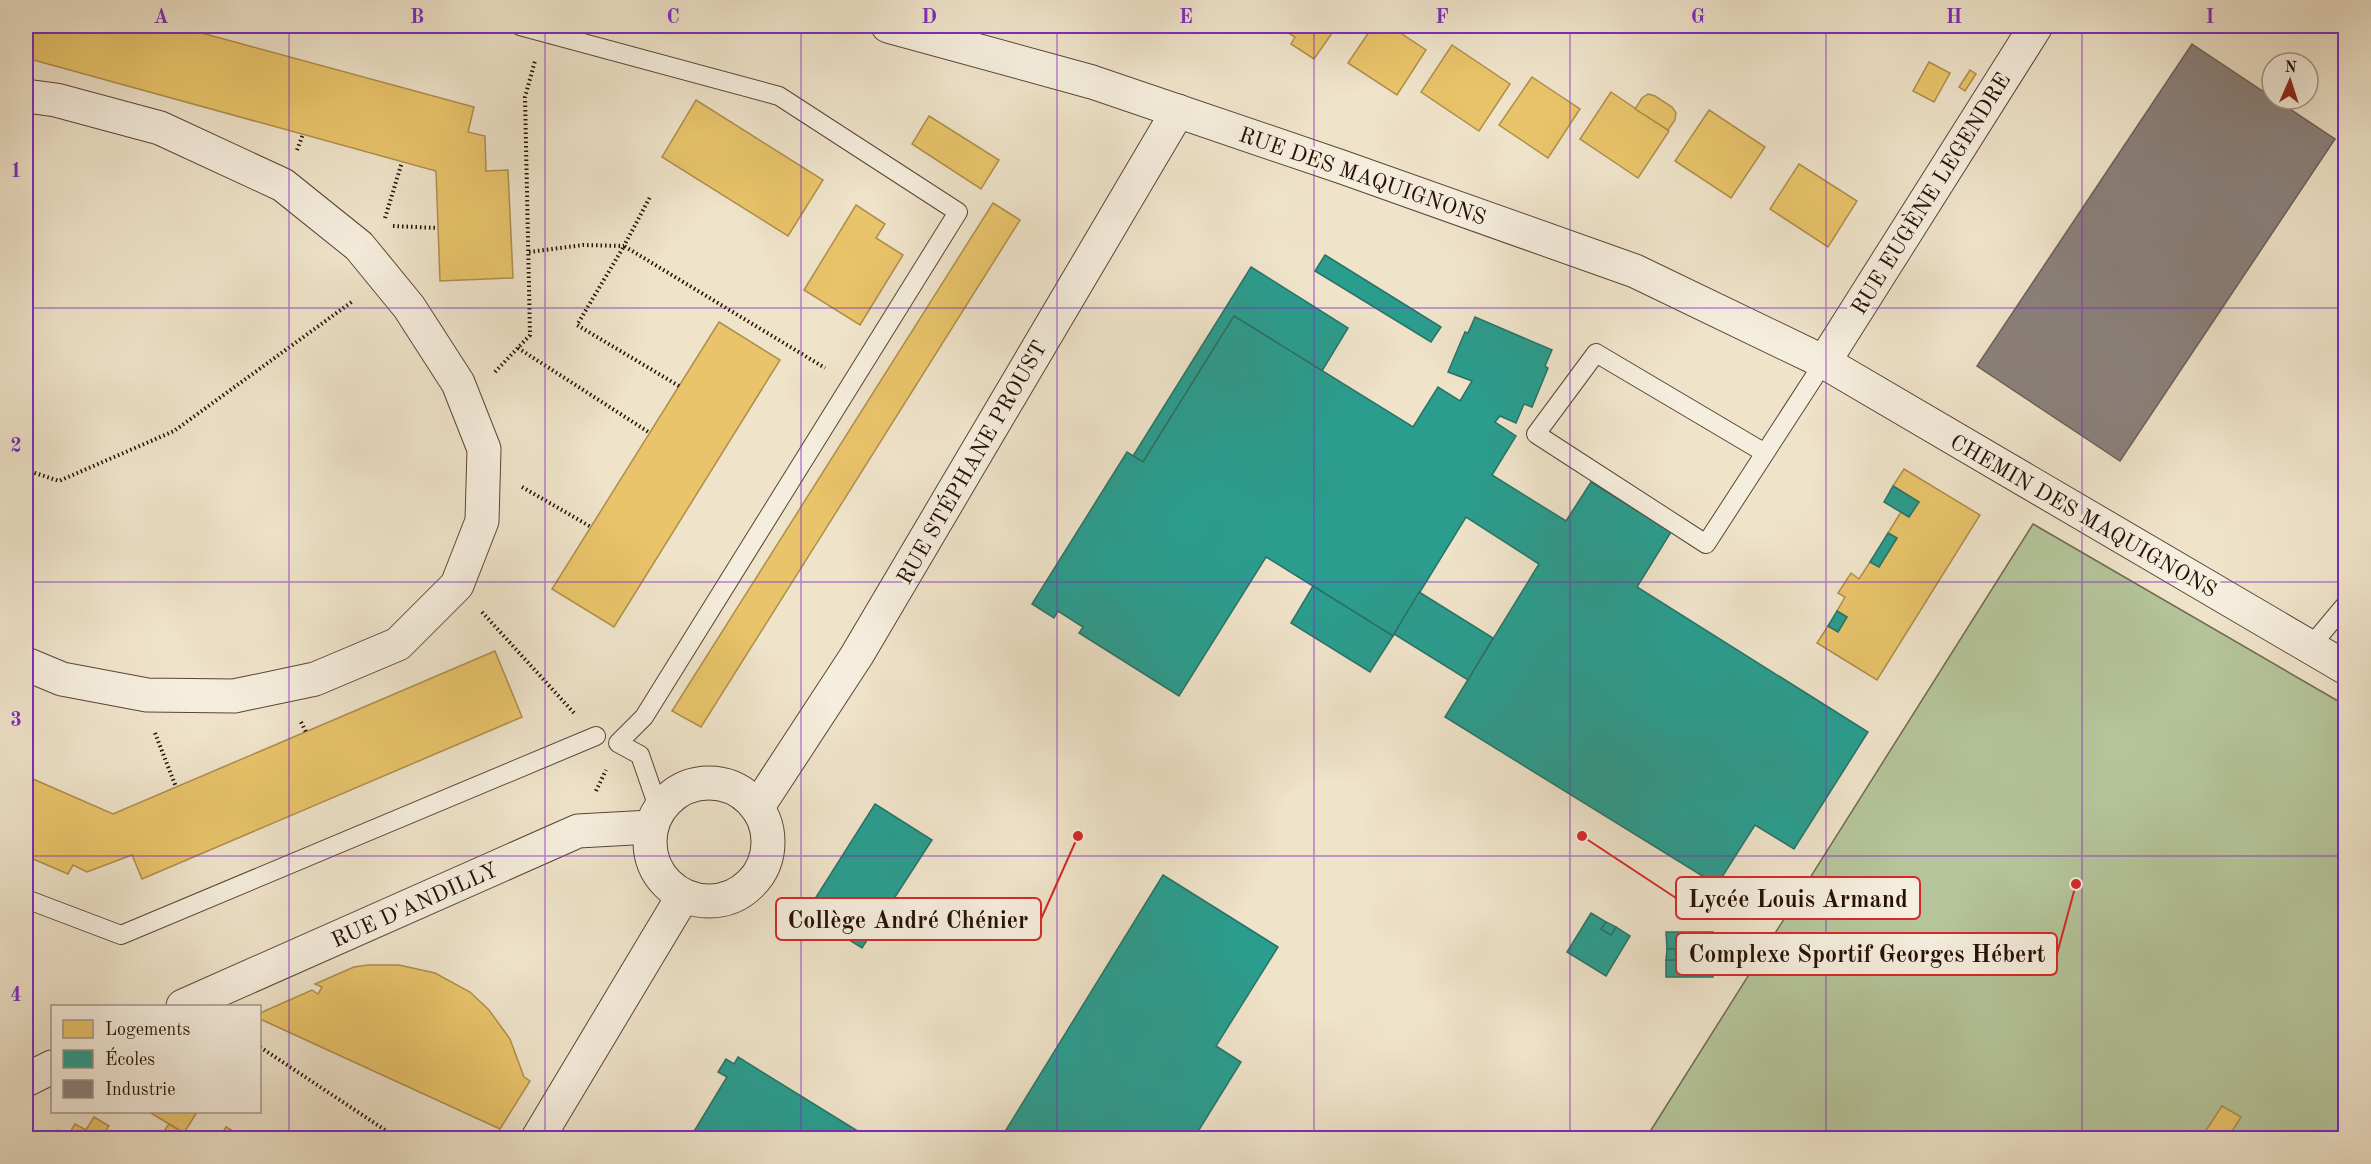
<svg xmlns="http://www.w3.org/2000/svg" width="2371" height="1164" viewBox="0 0 2371 1164" font-family="'Old Standard TT',serif">
	<style>
		.green { fill: #b5c49a; stroke: #6e6a4f; stroke-width: 1.5 }
		.homes { fill: #e9c46a; stroke: #ae8e4b; stroke-width: 1.5 }
		.schools { fill: #2a9d8f; stroke: #297365; stroke-width: 1.5 }
		.industry { fill: #8a817c; stroke: #6c5f58; stroke-width: 1.5 }
		.lines { fill: none; stroke-linecap: round; stroke-linejoin: round }
		.lane-casing { stroke: #584636; stroke-width: 20 }
		.street-casing { stroke: #584636; stroke-width: 35 }
		.path { stroke: #261104; stroke-width: 4; stroke-dasharray: 1.5 3; stroke-linecap: butt }
		.lane { stroke: #f5eddd; stroke-width: 18 }
		.street { stroke: #f5eddd; stroke-width: 33 }
		.grid { fill: none; stroke: #7b2cbf; stroke-width: 1.5; stroke-opacity: 0.55 }
		.labels { text-anchor: middle; stroke-width: 6; stroke-linejoin: round; paint-order: stroke }
		.street-label { font-size: 22px; fill: #261104; stroke: #f5eddd }
		.leader { fill: none; stroke: #d62828; stroke-width: 2 }
		.callout-dot { fill: #d62828; stroke: #f5eddd; stroke-width: 2 }
		.callout { fill: #f5eddd; stroke: #d62828; stroke-width: 2 }
		.callout-label { font-size: 24px; text-anchor: middle; font-weight: bold; fill: #261104 }
		.neatline { fill: none; stroke: #7b2cbf; stroke-width: 2 }
		.grid-label { font-size: 20px; text-anchor: middle; font-weight: bold; fill: #7b2cbf }
	</style>
	<rect width="100%" height="100%" fill="#efe3ca"/>
	<filter id="stains"><feTurbulence type="fractalNoise" baseFrequency=".00333" numOctaves="4"/><feColorMatrix values="0 0 0 0 .2 0 0 0 0 .09 0 0 0 0 .02 0 0 0 .5 -.17"/></filter>
	<radialGradient id="worn" r=".72"><stop offset=".6" stop-color="#630" stop-opacity="0"/><stop offset="1" stop-color="#630" stop-opacity=".3"/></radialGradient>
	<polygon class="green" points="2033,524 2345,705 2345,1138 1646,1138"/>
	<g class="homes">
		<polygon points="26,26 176,26 474,107 468,132 485,136 486,171 508,170 513,278 440,281 436,171 26,58"/>
		<polygon points="1277,26 1337,26 1314,59 1291,44 1295,37"/>
		<polygon points="1373,26 1390,26 1426,50 1397,95 1348,63"/>
		<polygon points="1452,45 1510,84 1479,131 1421,92"/>
		<polygon points="1929,62 1950,73 1934,102 1913,91"/>
		<polygon points="1970,70 1976,74 1965,91 1959,87"/>
		<polygon points="1532,77 1580,109 1548,158 1499,125"/>
		<polygon points="1611,92 1669,131 1638,178 1580,139"/>
		<polygon points="1648,94 1655,96 1672,107 1676,113 1675,120 1668,130 1635,109 1642,98"/>
		<polygon points="696,100 823,180 788,236 662,157"/>
		<polygon points="1709,110 1765,147 1731,198 1675,161"/>
		<polygon points="929,116 999,160 981,189 912,144"/>
		<polygon points="1799,164 1857,201 1828,247 1770,209"/>
		<polygon points="993,203 1020,220 701,727 672,711"/>
		<polygon points="856,205 885,224 876,238 903,255 860,325 804,290"/>
		<polygon points="719,322 780,360 614,627 552,589"/>
		<polygon points="1904,469 1980,515 1877,680 1817,643 1828,626 1838,632 1847,617 1837,611 1845,597 1838,593 1851,573 1859,579 1870,562 1879,567 1897,538 1888,533 1901,512 1909,517 1919,502 1893,486"/>
		<polygon points="495,651 522,717 142,879 132,855 87,872 73,865 68,874 26,856 26,776 113,814"/>
		<polygon points="368,965 399,965 435,973 470,992 489,1010 510,1039 524,1077 530,1081 500,1129 260,1019 260,1013 312,990 318,994 322,987 315,984 354,967"/>
		<polygon points="2222,1106 2241,1117 2228,1138 2201,1138"/>
		<polygon points="149,1112 197,1112 184,1133"/>
		<polygon points="94,1117 109,1126 101,1138 54,1138 58,1130 68,1136 75,1124 86,1130"/>
		<polygon points="169,1124 184,1133 181,1138 159,1138"/>
		<polygon points="226,1127 245,1138 219,1138"/>
	</g>
	<g class="schools">
		<polygon points="1325,255 1441,327 1431,342 1315,271"/>
		<polygon points="1251,267 1348,328 1322,371 1234,316 1143,462 1133,456"/>
		<polygon points="1234,316 1413,427 1438,387 1460,401 1472,381 1448,372 1465,332 1468,333 1475,317 1552,350 1545,366 1548,368 1532,407 1524,404 1516,423 1500,416 1495,422 1516,436 1492,475 1566,521 1591,482 1671,532 1637,587 1868,732 1794,849 1755,825 1717,885 1445,717 1539,564 1466,517 1393,636 1266,557 1179,696 1079,633 1083,627 1058,611 1054,618 1032,604 1127,452 1143,462"/>
		<polygon points="1893,486 1919,502 1909,517 1884,502"/>
		<polygon points="1888,533 1897,538 1879,567 1870,562"/>
		<polygon points="1313,586 1393,636 1370,672 1291,623"/>
		<polygon points="1419,592 1493,638 1468,680 1394,634"/>
		<polygon points="1837,611 1847,617 1838,632 1828,626"/>
		<polygon points="875,804 932,840 862,948 806,913"/>
		<polygon points="1163,875 1278,947 1216,1046 1241,1062 1194,1138 1001,1138"/>
		<polygon points="1591,913 1606,922 1601,929 1611,935 1616,927 1630,936 1606,976 1567,952"/>
		<polygon points="1606,922 1616,927 1611,935 1601,929"/>
		<polygon points="1666,932 1713,932 1713,977 1666,977 1666,960 1676,960 1675,949 1667,949"/>
		<polygon points="1667,949 1675,949 1676,960 1666,960"/>
		<polygon points="738,1057 869,1138 690,1138 727,1077 718,1072 726,1059 734,1064"/>
	</g>
	<polygon class="industry" points="2192,44 2335,139 2120,461 1977,366"/>
	<g class="lines">
		<defs>
			<g id="lane">
				<polyline points="520,26 779,96 958,212 644,717 618,743 640,755 659,810"/>
				<polyline points="1765,453 1596,353 1536,434 1706,544 1824,362"/>
				<polyline points="2310,647 2346,604"/>
				<polyline points="26,899 121,935 596,736"/>
			</g>
			<g id="street">
				<polyline points="888,26 1092,82 1342,167 1635,271 1824,362 2346,668"/>
				<polyline points="26,96 56,100 160,128 283,185 359,246 409,307 458,383 484,449 482,521 457,585 398,644 315,679 234,696 147,695 62,679 26,664"/>
				<polyline points="1824,362 2036,26"/>
				<circle cx="709" cy="842" r="59"/>
				<polyline points="757,808 857,655 1178,111"/>
				<polyline points="183,1006 578,831 651,827"/>
				<polyline points="26,1080 52,1067"/>
				<polyline points="538,1138 683,896"/>
			</g>
		</defs>
		<use href="#lane" class="lane-casing"/>
		<use href="#street" class="street-casing"/>
		<g class="path">
			<polyline points="297,150 303,134"/>
			<polyline points="385,218 402,162"/>
			<polyline points="393,226 438,228"/>
			<polyline points="529,252 583,245 624,246 650,197"/>
			<polyline points="518,348 650,433"/>
			<polyline points="495,372 530,335 525,97 535,61"/>
			<polyline points="679,386 577,325 624,246 825,368"/>
			<polyline points="26,470 59,481 174,431 353,301"/>
			<polyline points="522,487 591,527"/>
			<polyline points="482,612 574,713"/>
			<polyline points="301,722 306,732"/>
			<polyline points="155,733 176,787"/>
			<polyline points="596,791 606,770"/>
			<polyline points="260,1047 397,1138"/>
		</g>
		<use href="#lane" class="lane"/>
		<use href="#street" class="street"/>
	</g>
	<path class="grid" d="M289,26V1138M545,26V1138M801,26V1138M1057,26V1138M1314,26V1138M1570,26V1138M1826,26V1138M2082,26V1138M26,308H2346M26,582H2346M26,856H2346"/>
	<g class="labels">
		<g class="street-label">
			<text transform="translate(1363 175) rotate(19)" y="8">RUE DES MAQUIGNONS</text>
			<text transform="translate(1930 193) rotate(-58)" y="8">RUE EUGÈNE LEGENDRE</text>
			<text transform="translate(971 462) rotate(-60)" y="8">RUE STÉPHANE PROUST</text>
			<text transform="translate(2084 515) rotate(30)" y="8">CHEMIN DES MAQUIGNONS</text>
			<text transform="translate(414 904) rotate(-24)" y="8">RUE D'ANDILLY</text>
		</g>
	</g>
	<path class="leader" d="M1582 836L1676 898M1078 836L1041 919M2076 884L2057 954"/>
	<g class="callout-dot">
		<circle cx="1582" cy="836" r="6"/>
		<circle cx="1078" cy="836" r="6"/>
		<circle cx="2076" cy="884" r="6"/>
	</g>
	<g class="callout">
		<rect x="1676" y="877" width="244" height="42" rx="6"/>
		<rect x="776" y="898" width="265" height="42" rx="6"/>
		<rect x="1676" y="933" width="381" height="42" rx="6"/>
	</g>
	<g class="callout-label">
		<text x="1798" y="907">Lycée Louis Armand</text>
		<text x="908" y="928">Collège André Chénier</text>
		<text x="1867" y="962">Complexe Sportif Georges Hébert</text>
	</g>
	<rect width="2371" height="1164" fill="none" stroke="#efe3ca" stroke-width="66"/>
	<rect x="51" y="1005" width="210" height="108" fill="#f5eddd" stroke="#a29586" stroke-width="1.5"/>
	<rect x="63" y="1020" width="30" height="18" fill="#e9c46a" stroke="#a29586" stroke-width="1.5"/>
	<text x="105" y="1035" font-size="18" fill="#261104">Logements</text>
	<rect x="63" y="1050" width="30" height="18" fill="#2a9d8f" stroke="#a29586" stroke-width="1.5"/>
	<text x="105" y="1065" font-size="18" fill="#261104">Écoles</text>
	<rect x="63" y="1080" width="30" height="18" fill="#8a817c" stroke="#a29586" stroke-width="1.5"/>
	<text x="105" y="1095" font-size="18" fill="#261104">Industrie</text>
	<g transform="translate(2290 81) rotate(3)"><circle r="28" fill="#f5eddd" stroke="#a29586" stroke-width="1.5"/>
	<path d="M0-4.5L10 22L0 15L-10 22Z" fill="#8f2418"/>
	<text y="-9" font-size="16" font-weight="bold" text-anchor="middle" fill="#261104">N</text>
	</g>
	<rect x="33" y="33" width="2305" height="1098" class="neatline"/>
	<g class="grid-label">
		<text x="161" y="23">A</text>
		<text x="417" y="23">B</text>
		<text x="673" y="23">C</text>
		<text x="929" y="23">D</text>
		<text x="1186" y="23">E</text>
		<text x="1442" y="23">F</text>
		<text x="1698" y="23">G</text>
		<text x="1954" y="23">H</text>
		<text x="2210" y="23">I</text>
		<text x="16" y="177">1</text>
		<text x="16" y="452">2</text>
		<text x="16" y="726">3</text>
		<text x="16" y="1001">4</text>
	</g>
	<rect width="100%" height="100%" filter="url(#stains)"/>
	<rect width="100%" height="100%" fill="url(#worn)"/>
</svg>
